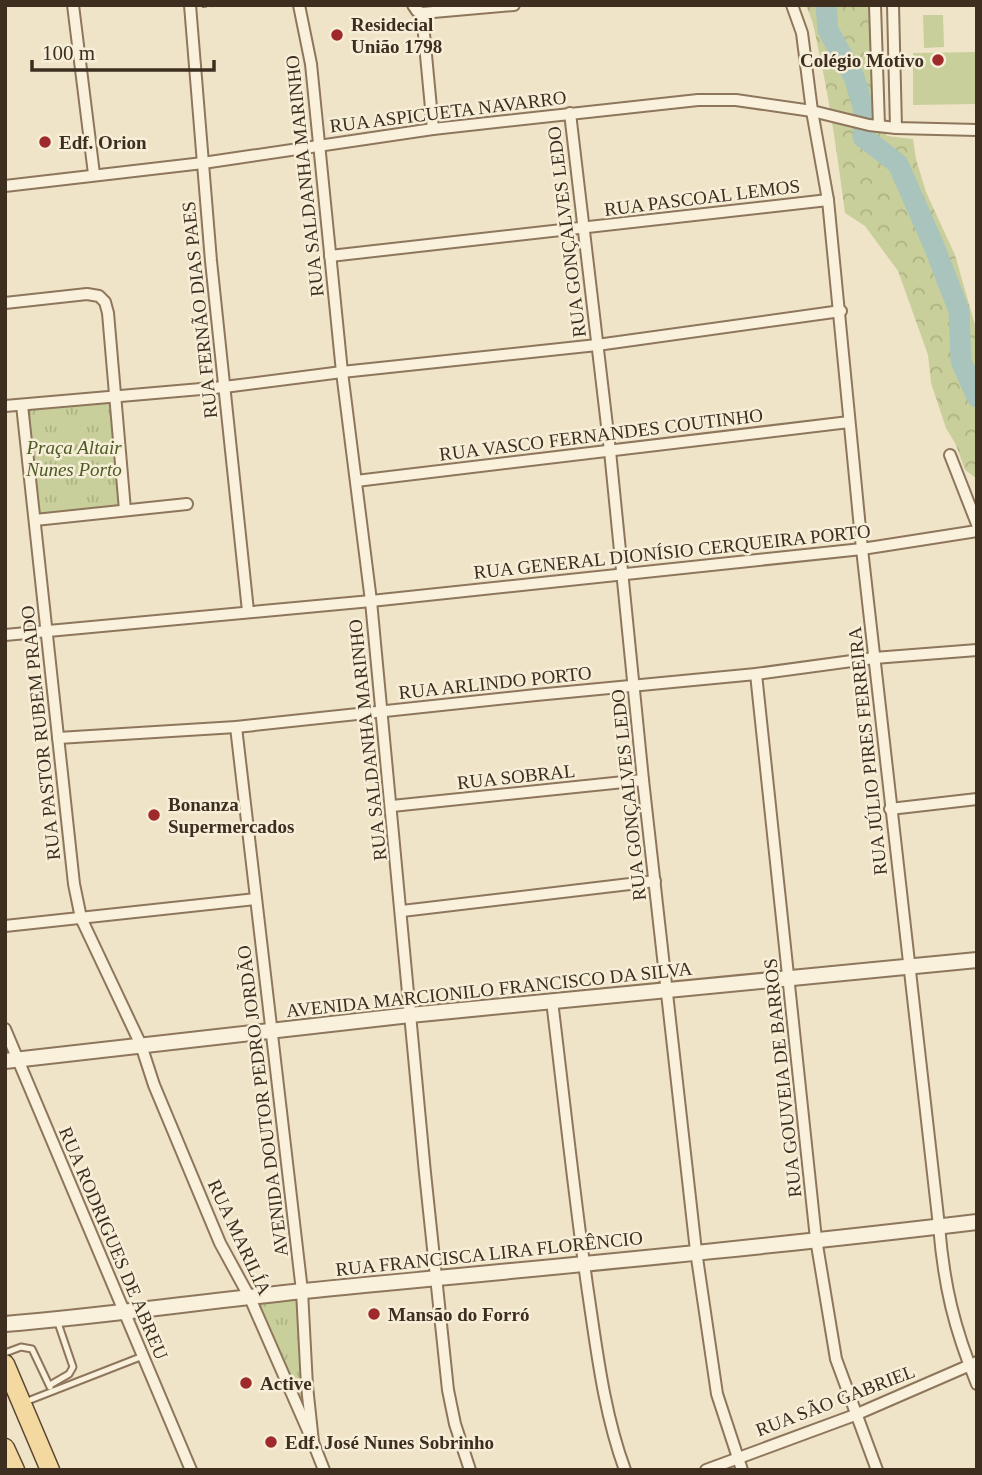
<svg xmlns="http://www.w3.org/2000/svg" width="982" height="1475" viewBox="0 0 982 1475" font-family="'Times New Roman',serif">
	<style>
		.grass { fill: #c9cf9b }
		.forest { fill: url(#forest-crowns) }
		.park { fill: url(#park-tufts) }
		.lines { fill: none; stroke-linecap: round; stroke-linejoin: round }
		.river { stroke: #a9c4bc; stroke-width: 21 }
		.service-casing { stroke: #8d765c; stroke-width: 9 }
		.minor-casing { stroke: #8d765c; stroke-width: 14 }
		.tertiary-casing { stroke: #8d765c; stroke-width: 18 }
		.primary-casing { stroke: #5b4430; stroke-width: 21 }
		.path { stroke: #8d765c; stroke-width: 2; stroke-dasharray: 5 3.5; stroke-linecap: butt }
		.service { stroke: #faf1dc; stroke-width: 5 }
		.minor { stroke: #faf1dc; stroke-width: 10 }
		.tertiary { stroke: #faf1dc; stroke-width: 14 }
		.primary { stroke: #f3d9a0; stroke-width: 18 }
		.poi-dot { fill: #9e2a2b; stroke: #f7eed8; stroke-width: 2.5 }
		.labels { text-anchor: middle; stroke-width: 5; stroke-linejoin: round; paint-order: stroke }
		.poi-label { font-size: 19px; font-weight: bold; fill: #3d2e20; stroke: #f7eed8; text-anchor: start }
		.street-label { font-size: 19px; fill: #3d2e20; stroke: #f7eed8 }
		.park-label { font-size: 19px; font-style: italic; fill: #4d5a26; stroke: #f7eed8 }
	</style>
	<defs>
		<pattern id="forest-crowns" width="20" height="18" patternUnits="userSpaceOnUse" patternTransform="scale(1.75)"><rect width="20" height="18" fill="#c9cf9b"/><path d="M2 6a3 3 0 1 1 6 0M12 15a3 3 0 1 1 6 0" fill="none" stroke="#aeb285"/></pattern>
		<pattern id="park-tufts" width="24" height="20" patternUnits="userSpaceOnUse" patternTransform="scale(1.75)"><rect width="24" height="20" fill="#c9cf9b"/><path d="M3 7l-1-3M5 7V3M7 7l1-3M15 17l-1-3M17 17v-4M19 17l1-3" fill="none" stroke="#aeb285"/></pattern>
	</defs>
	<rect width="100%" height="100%" fill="#f0e4c8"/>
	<g class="grass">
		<polygon points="923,15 943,15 944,47 924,48"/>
		<polygon points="977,52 977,104 913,105 913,53"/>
	</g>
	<path class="forest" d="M805,5H882L880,117L887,136L913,139L916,159L926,192L955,255L977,332V479L965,470L956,445L946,428L931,383L928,355L898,271L865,226L845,213C838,160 831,109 820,57C816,40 814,19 805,5Z"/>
	<g class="park">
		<polygon points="114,397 125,510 35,520 22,405"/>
		<polygon points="300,1294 305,1413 252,1299"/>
	</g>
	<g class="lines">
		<polyline class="river" points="826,5 828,30 854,77 864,110 863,137 898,164 934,246 959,311 961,361 977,397"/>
		<defs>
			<g id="service">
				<polyline points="5,1353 21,1347 32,1349 50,1387"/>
				<polyline points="50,1385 69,1374 73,1367 57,1320"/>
				<polyline points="25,1402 143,1356"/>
			</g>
			<g id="minor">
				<polyline points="73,5 94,174"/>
				<polyline points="190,5 211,261 248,611"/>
				<polyline points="299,5 311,64 342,372 371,601 425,1173 448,1390 455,1424 470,1470"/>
				<polyline points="413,5 417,11 422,13 433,129"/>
				<path d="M792,5L802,33L812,111L828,200L862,549L939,1226C944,1286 954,1328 977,1384"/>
				<polyline points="875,5 879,126"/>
				<polyline points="893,5 896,128"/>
				<polyline points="422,13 514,5"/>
				<polyline points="570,113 610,451 643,780 696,1251 717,1394 742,1470"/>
				<polyline points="5,186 203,163 433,129 698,100 736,100 812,111 869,125 896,128 977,130"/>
				<polyline points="330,256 828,200"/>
				<polyline points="5,303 87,294 99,296 105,302 108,313 125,510"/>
				<polyline points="22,405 74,884 81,918 141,1045 154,1085 220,1243 250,1298 313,1442"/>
				<polyline points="5,406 224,387 342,372 597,345 841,311"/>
				<polyline points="950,455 977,524"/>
				<polyline points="356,481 849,422"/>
				<polyline points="35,520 187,504"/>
				<polyline points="5,635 371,601 862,549 977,531"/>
				<polyline points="756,674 816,1239 836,1359 877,1470"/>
				<polyline points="236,727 302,1291 307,1386 313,1442 324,1470"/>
				<polyline points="58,738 236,727 536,695 756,674 874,658 977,650"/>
				<polyline points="392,806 643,780"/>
				<polyline points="890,809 977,799"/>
				<polyline points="402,911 655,881"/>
				<polyline points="5,926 256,899"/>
				<path d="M552,1001C564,1098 574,1195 588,1292C597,1352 604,1413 625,1470"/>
				<polyline points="5,1029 191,1470"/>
				<polyline points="706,1470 855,1415 977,1362"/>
			</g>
			<g id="tertiary">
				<polyline points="5,1061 410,1015 977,960"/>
				<path d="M5,1324C105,1316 205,1301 304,1291C529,1269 753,1249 977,1222"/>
			</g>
			<g id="primary">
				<polyline points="5,1364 50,1470"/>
				<polyline points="5,1448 15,1470"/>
			</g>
		</defs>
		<use href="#service" class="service-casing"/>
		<use href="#minor" class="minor-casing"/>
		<use href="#tertiary" class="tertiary-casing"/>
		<use href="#primary" class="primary-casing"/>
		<polyline class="path" points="202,7 222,5"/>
		<use href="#service" class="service"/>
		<use href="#minor" class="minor"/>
		<use href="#tertiary" class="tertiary"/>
		<use href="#primary" class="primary"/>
	</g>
	<g class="poi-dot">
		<circle cx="337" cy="35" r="7"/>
		<circle cx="938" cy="60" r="7"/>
		<circle cx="45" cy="142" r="7"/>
		<circle cx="154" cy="815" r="7"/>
		<circle cx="374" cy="1314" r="7"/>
		<circle cx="246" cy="1383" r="7"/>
		<circle cx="271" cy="1442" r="7"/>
	</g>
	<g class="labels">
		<g class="poi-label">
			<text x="351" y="31">Residecial<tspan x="351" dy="22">União 1798</tspan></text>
			<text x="924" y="67" text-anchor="end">Colégio Motivo</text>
			<text x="59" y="149">Edf. Orion</text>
			<text x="168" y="811">Bonanza<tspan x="168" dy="22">Supermercados</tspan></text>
			<text x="388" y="1321">Mansão do Forró</text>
			<text x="260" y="1390">Active</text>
			<text x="285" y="1449">Edf. José Nunes Sobrinho</text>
		</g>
		<g class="street-label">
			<text transform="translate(448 111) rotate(-7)" y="7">RUA ASPICUETA NAVARRO</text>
			<text transform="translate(304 176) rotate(-96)" y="7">RUA SALDANHA MARINHO</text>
			<text transform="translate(702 197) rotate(-7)" y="7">RUA PASCOAL LEMOS</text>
			<text transform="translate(566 232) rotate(-97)" y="7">RUA GONÇALVES LEDO</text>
			<text transform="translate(199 310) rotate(-96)" y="7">RUA FERNÃO DIAS PAES</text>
			<text transform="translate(601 434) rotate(-7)" y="7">RUA VASCO FERNANDES COUTINHO</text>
			<text transform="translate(672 551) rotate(-6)" y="7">RUA GENERAL DIONÍSIO CERQUEIRA PORTO</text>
			<text transform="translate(495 682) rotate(-6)" y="7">RUA ARLINDO PORTO</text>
			<text transform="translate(40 733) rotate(-96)" y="7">RUA PASTOR RUBEM PRADO</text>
			<text transform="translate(367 740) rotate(-96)" y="7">RUA SALDANHA MARINHO</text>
			<text transform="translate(867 751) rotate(-96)" y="7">RUA JÚLIO PIRES FERREIRA</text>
			<text transform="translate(516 776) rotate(-6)" y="7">RUA SOBRAL</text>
			<text transform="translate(628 795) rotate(-96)" y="7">RUA GONÇALVES LEDO</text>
			<text transform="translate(489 989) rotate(-6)" y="7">AVENIDA MARCIONILO FRANCISCO DA SILVA</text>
			<text transform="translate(782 1078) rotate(-96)" y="7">RUA GOUVEIA DE BARROS</text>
			<text transform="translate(262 1101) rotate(-97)" y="7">AVENIDA DOUTOR PEDRO JORDÃO</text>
			<text transform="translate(240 1237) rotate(65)" y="7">RUA MARILÍA</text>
			<text transform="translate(114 1243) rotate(67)" y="7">RUA RODRIGUES DE ABREU</text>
			<text transform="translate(489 1253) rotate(-6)" y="7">RUA FRANCISCA LIRA FLORÊNCIO</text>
			<text transform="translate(835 1400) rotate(-21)" y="7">RUA SÃO GABRIEL</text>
		</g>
		<g class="park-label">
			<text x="74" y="454">Praça Altair<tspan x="74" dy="22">Nunes Porto</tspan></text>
		</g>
	</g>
	<rect width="982" height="1475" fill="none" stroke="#3d2e20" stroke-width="14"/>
	<path d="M32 60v10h182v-10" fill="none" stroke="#3d2e20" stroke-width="3.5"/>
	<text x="42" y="60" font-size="21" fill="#3d2e20" stroke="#f7eed8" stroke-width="5" paint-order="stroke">100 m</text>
</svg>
